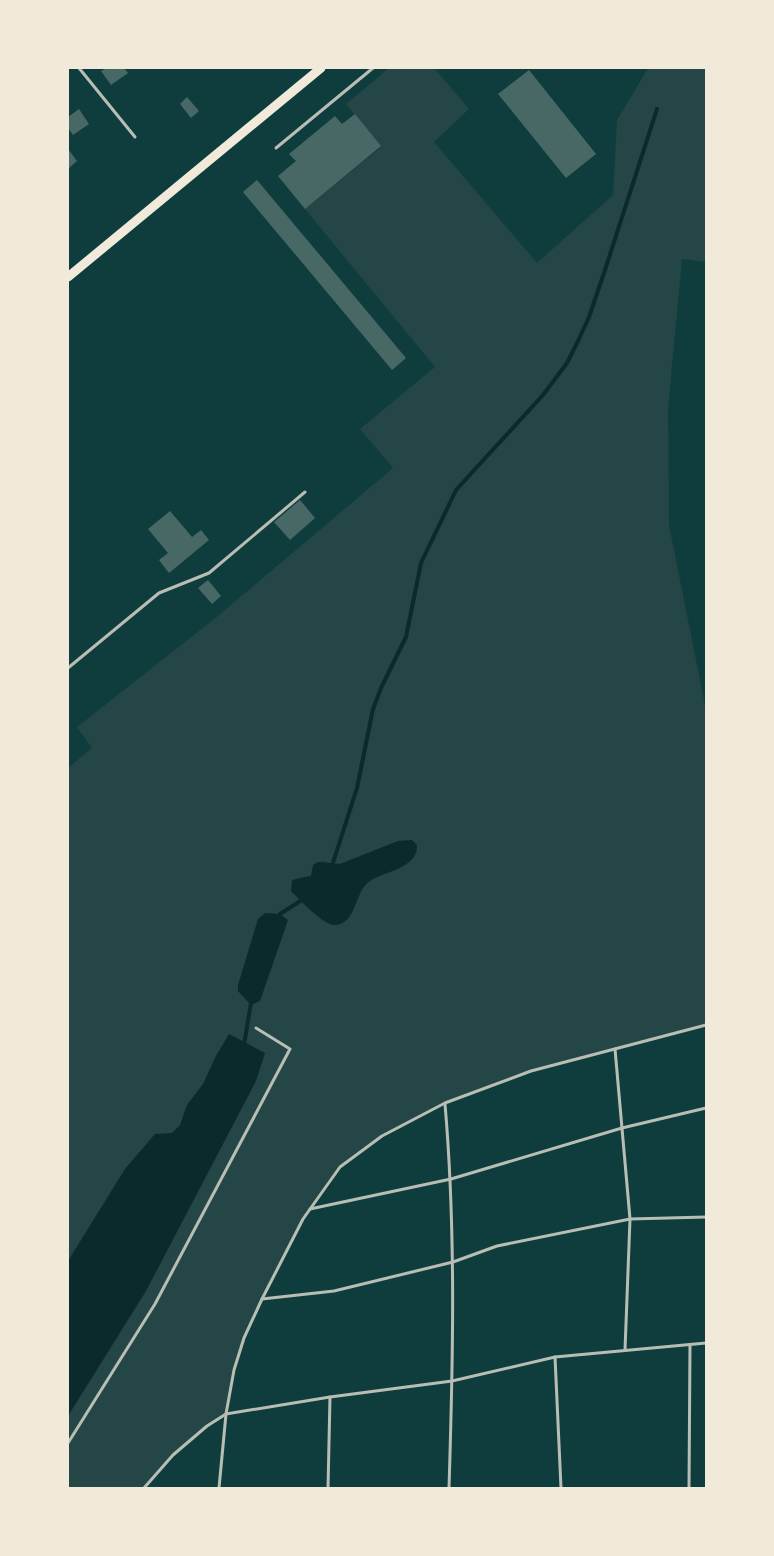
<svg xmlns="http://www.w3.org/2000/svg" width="774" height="1556" font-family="'Work Sans',sans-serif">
	<rect width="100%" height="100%" fill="#0f3d3e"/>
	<path fill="#244646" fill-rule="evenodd" d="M389,68H434L469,109L434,142L537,263L613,195L617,120L648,68H706V262L682,259L668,408L669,525L706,710V1025L531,1071L445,1103L382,1136L340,1167L303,1219L244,1338L234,1370L226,1414L207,1426L173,1455L144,1488H68V768L92,748L77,727L218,616L393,468L360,429L435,367L305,209L381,147L346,104ZM417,851C401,882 367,863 354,907L315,913L291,891L297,878L311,876L323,861L332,864H340Z"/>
	<g fill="#0a2a2b">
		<path d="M412,840L417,845C418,869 383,871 368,882C355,893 356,924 335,925C323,925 300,900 291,891L292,880L311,876L313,865L318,862L340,864L398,841Z"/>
		<polygon points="265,913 280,914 288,920 260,1001 251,1005 238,991 238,985 258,919"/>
		<polygon points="229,1034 265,1053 256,1081 146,1291 68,1416 68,1261 125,1169 155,1134 172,1133 180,1125 187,1105 203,1084 216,1056"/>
	</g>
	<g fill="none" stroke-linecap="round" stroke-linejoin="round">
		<g stroke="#0a2a2b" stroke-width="4">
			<polyline points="331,869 357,788 373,709 381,688 406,637 421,563 456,490 543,395 567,363 578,341 589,317 604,273 657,109"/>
			<polyline points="278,919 280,914 305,898"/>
			<polyline points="244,1045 251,1003"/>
		</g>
	</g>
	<g fill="#486865">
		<polygon points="107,68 124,68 128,73 111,85 101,71"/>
		<polygon points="529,70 596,154 566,178 498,94"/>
		<polygon points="187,97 199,111 191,118 180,104"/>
		<polygon points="79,109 89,124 73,135 68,128 68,117"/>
		<polygon points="355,114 381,146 305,209 278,176 296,161 289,154 335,116 342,124"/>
		<polygon points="68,149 77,161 68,169"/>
		<polygon points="257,180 406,358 392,370 243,192"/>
		<polygon points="300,500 315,518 290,540 274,522"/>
		<polygon points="170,511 192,537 201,530 209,540 169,573 159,560 168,553 148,529"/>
		<polygon points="208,580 221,596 212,604 198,588"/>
	</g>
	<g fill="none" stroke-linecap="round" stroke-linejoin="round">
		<g stroke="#b8beb3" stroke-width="3">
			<polyline points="79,68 135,137"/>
			<polyline points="276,148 373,68"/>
			<polyline points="68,668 159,593 209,573 305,492"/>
			<polyline points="615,1049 630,1219 625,1350"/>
			<path d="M445,1104C456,1232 453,1360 449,1488"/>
			<polyline points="310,1209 451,1179 622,1128 706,1108"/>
			<polyline points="262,1299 334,1291 453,1262 497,1246 630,1219 706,1217"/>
			<polyline points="555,1357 561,1488"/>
			<polyline points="68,1443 155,1304 290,1049 256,1028"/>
			<polyline points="144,1488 173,1455 207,1426 226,1414 330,1397 452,1381 555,1357 706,1343"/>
			<polyline points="219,1488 226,1414 234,1370 244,1338 262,1299 303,1219 340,1167 382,1136 445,1103 531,1071 706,1025"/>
			<polyline points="328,1488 330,1397"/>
			<polyline points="689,1488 690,1345"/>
		</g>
		<polyline stroke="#f1e9da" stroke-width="9" points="68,277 321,68"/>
	</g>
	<rect width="774" height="1556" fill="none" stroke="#f1e9da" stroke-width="138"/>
</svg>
